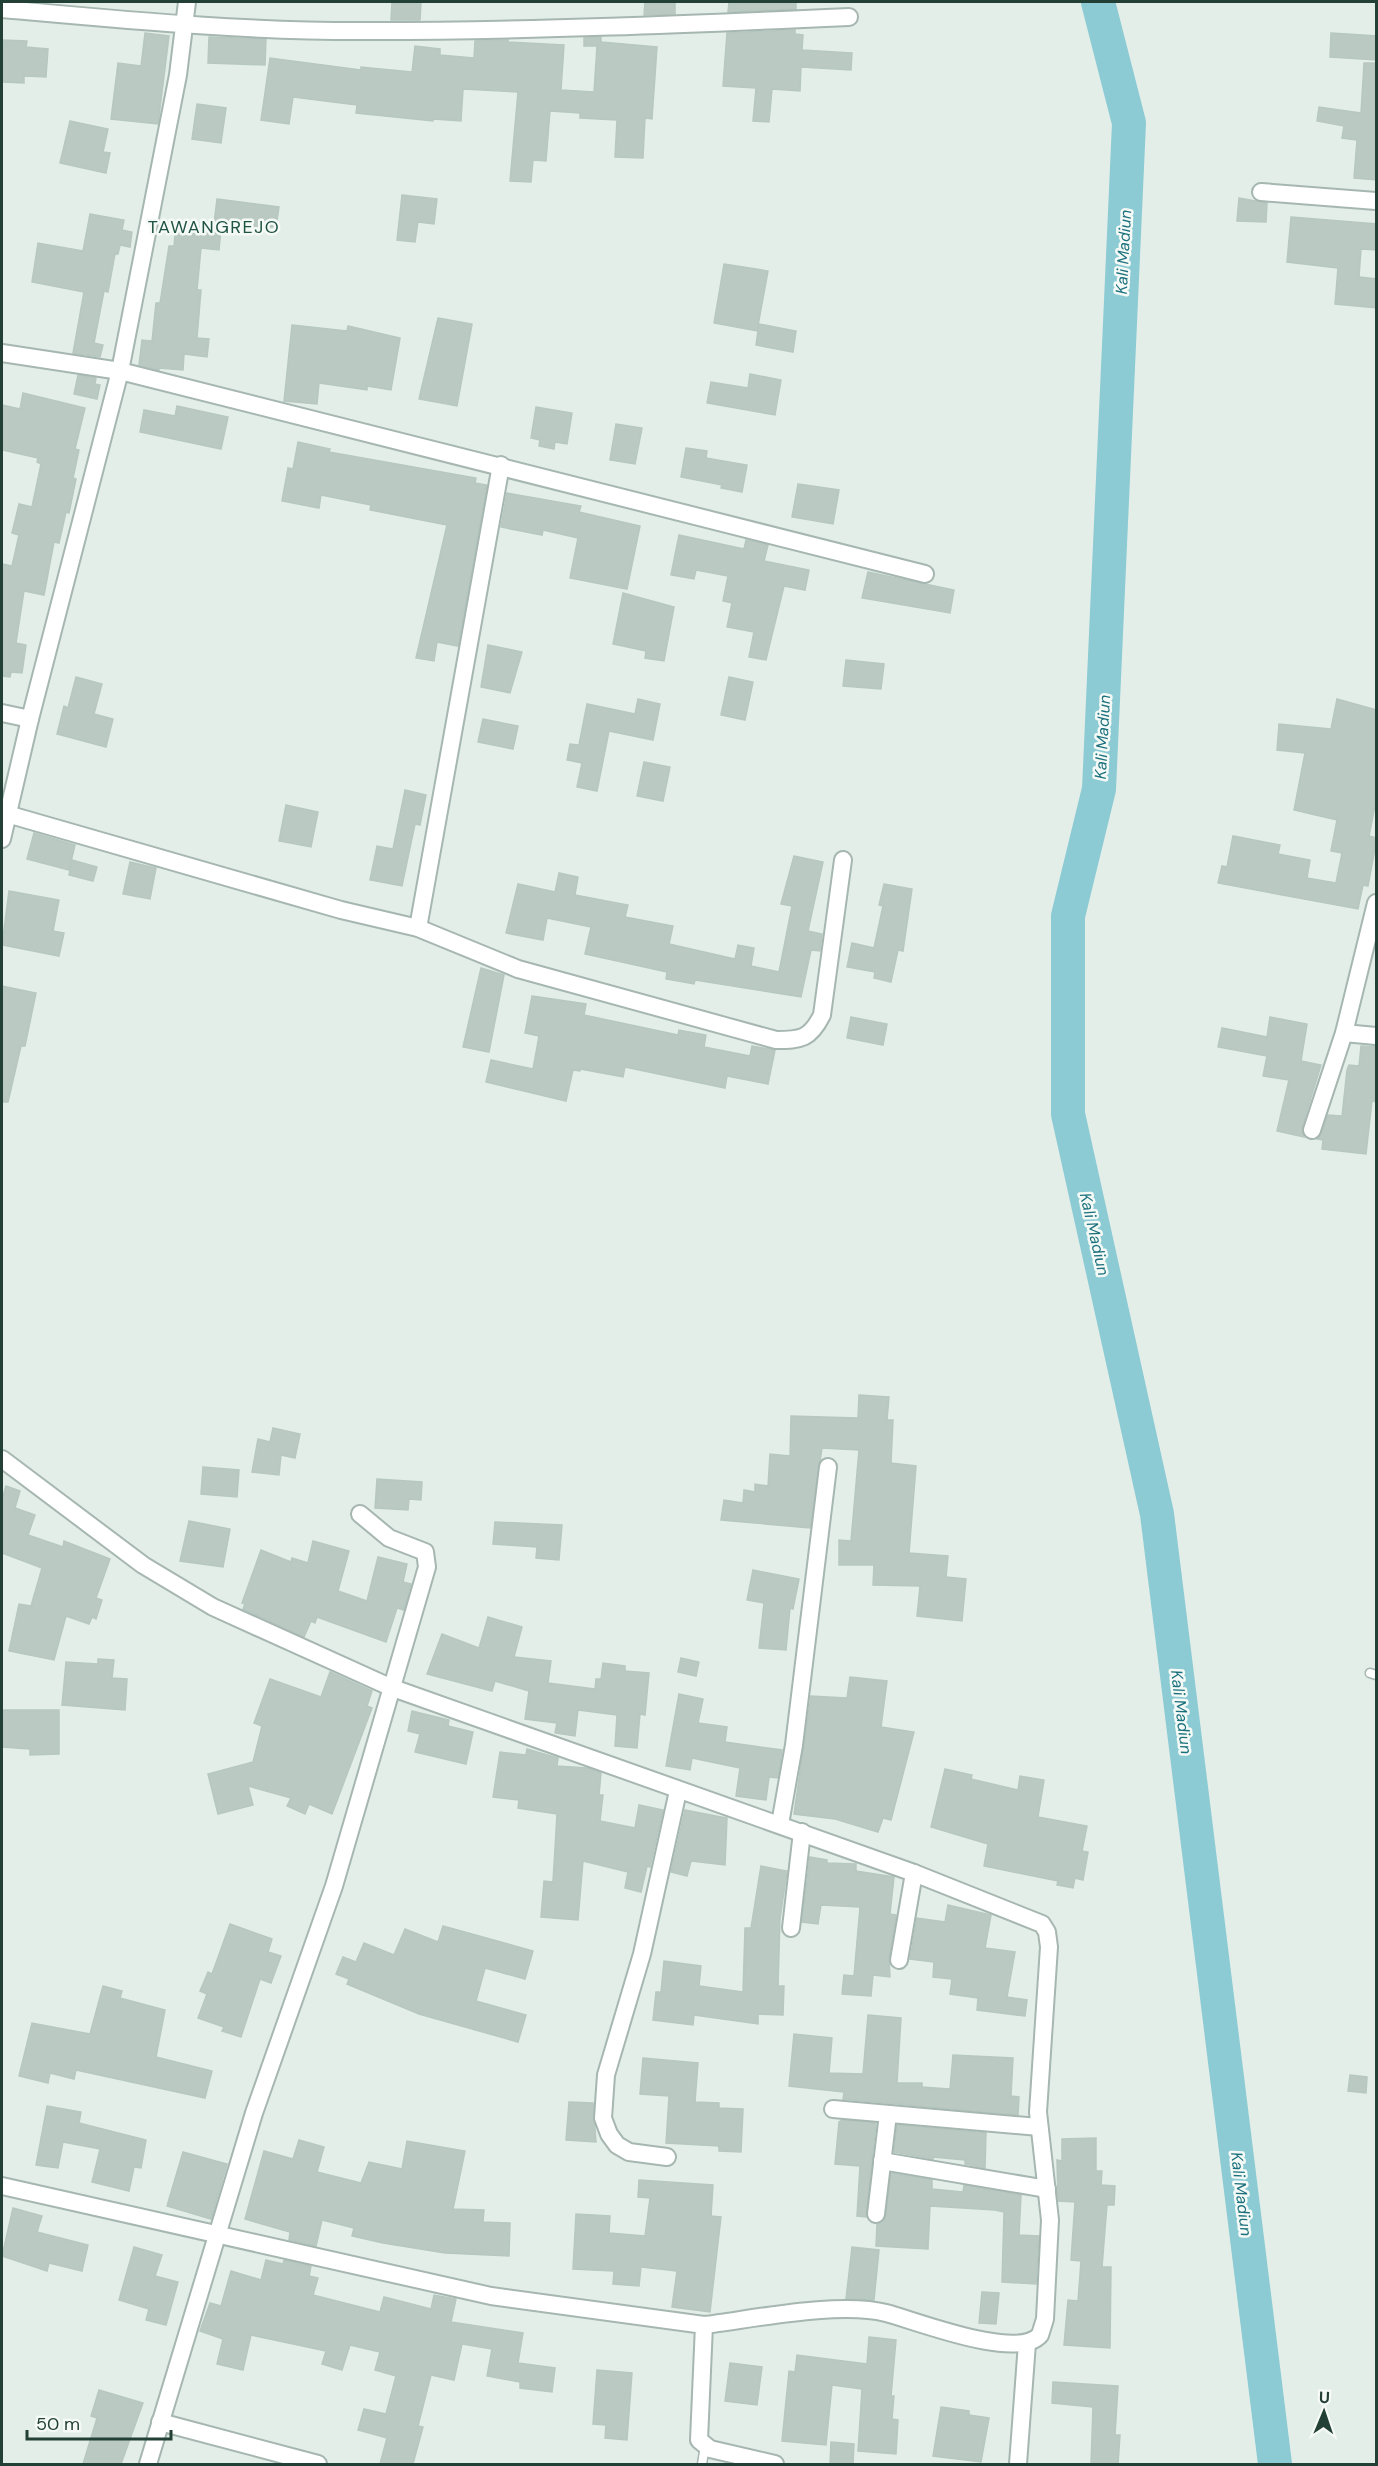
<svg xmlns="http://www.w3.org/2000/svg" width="1378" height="2466" font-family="'DM Sans',sans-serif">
	<rect width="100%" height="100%" fill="#e4eee9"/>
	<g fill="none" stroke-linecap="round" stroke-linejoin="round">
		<polyline stroke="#8ccbd3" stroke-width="34" points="1098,2 1129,123 1099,789 1068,916 1068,1114 1157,1514 1275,2464"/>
	</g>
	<g fill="#bac9c2" stroke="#b7c8c0" stroke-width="1.5">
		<polygon points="392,2 421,2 420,20 391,20"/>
		<polygon points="645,2 675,2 675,14 644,15"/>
		<polygon points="729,2 796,2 796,9 728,12"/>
		<polygon points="795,30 795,34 803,35 802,50 852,53 851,70 801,67 800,91 772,89 769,122 753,121 756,88 723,86 727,33"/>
		<polygon points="145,33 169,36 158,124 111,119 118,63 141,66"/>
		<polygon points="1331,33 1377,36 1377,60 1330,57"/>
		<polygon points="209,37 266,39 265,65 208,63"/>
		<polygon points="601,37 601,42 657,47 652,119 645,118 643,158 615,157 617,120 580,118 580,113 550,111 546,161 533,160 531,182 510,181 518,92 463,89 461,121 433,119 433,121 356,113 357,105 293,97 289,124 261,120 270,58 361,70 361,67 412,72 415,46 440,49 440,55 474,58 475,41 508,40 508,42 564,45 561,90 594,92 597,46 584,46 584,38"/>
		<polygon points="2,40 27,41 26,47 48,49 46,77 24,76 24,83 2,82"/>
		<polygon points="1364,63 1377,63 1377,180 1354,178 1357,140 1342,138 1344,126 1317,121 1319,107 1361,113"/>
		<polygon points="197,104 226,108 221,143 192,139"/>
		<polygon points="70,121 108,129 103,152 110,153 106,173 60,163"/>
		<polygon points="402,195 437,199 434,224 418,222 415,242 397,240"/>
		<polygon points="1239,198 1267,203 1266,222 1237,221"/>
		<polygon points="217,199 279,207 276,227 270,227 269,230 214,223"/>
		<polygon points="90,214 124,220 122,230 132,232 130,247 120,245 118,254 115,254 108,292 104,291 94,343 103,345 100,357 73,353 84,292 32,282 38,243 83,251"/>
		<polygon points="1291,217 1377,224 1377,250 1361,249 1359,277 1377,279 1377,308 1335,304 1338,268 1287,262"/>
		<polygon points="176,224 221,229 219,250 201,248 197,290 201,290 197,338 209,339 207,357 184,354 183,370 159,368 159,370 139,365 142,340 152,341 156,303 160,303 169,246 174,246"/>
		<polygon points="724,264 768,271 757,331 714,323"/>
		<polygon points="438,318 472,324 457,406 419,399"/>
		<polygon points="759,324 796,331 793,352 756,345"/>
		<polygon points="292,325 347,331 348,326 400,338 391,390 367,386 367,390 319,383 317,404 284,401"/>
		<polygon points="750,374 781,380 775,415 707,403 711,382 748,388"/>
		<polygon points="78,375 96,378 95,384 100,385 97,399 74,394"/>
		<polygon points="23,393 85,408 75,449 79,450 73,478 76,479 69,513 66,512 59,543 54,542 44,595 24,591 16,643 26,645 22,673 11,672 10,677 2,676 2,564 12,566 19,535 12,533 19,504 32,507 41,464 37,462 38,458 2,450 2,405 20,409"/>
		<polygon points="177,406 228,417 221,449 140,432 144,410 175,416"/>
		<polygon points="536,407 572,413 567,444 555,442 554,449 539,446 540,440 531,438"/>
		<polygon points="616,424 642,428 635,464 610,460"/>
		<polygon points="298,442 330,449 329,452 476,478 475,483 487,485 458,646 437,642 434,661 416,658 447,525 370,510 371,505 321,495 319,508 282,501 288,468 293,469"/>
		<polygon points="686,448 707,451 706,458 747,465 742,492 721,488 722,485 681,477"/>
		<polygon points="798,484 839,490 833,524 792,517"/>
		<polygon points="507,493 581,506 579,512 640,526 627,589 570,578 578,538 543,530 542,535 501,527"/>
		<polygon points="679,535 744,549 746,540 768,545 764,561 809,570 805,590 784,586 766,660 749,657 754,632 727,627 732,603 723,601 728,576 696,570 694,579 671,575"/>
		<polygon points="868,572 954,590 950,613 862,598"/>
		<polygon points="623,593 674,607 664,661 645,658 646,651 613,644"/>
		<polygon points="488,645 522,652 510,693 481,687"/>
		<polygon points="846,660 884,664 881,689 843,686"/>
		<polygon points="76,677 102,684 94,714 113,719 106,747 57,734 64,706 68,708"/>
		<polygon points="729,677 753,682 745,720 721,715"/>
		<polygon points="638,699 660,704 653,740 609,731 597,791 577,787 582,763 567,760 570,744 579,745 587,704 635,714"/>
		<polygon points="1337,699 1377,710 1377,796 1369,836 1377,838 1368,886 1363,885 1358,909 1218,883 1222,866 1227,867 1233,836 1280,845 1278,854 1310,860 1307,878 1336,883 1342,853 1331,851 1337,820 1294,810 1305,753 1277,750 1279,724 1331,729"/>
		<polygon points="483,719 518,726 513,749 478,742"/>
		<polygon points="644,762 670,767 663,801 637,796"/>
		<polygon points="405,790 426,795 420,825 415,824 402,886 370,880 377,846 393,849"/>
		<polygon points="286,805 318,812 311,847 279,841"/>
		<polygon points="34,833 75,845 69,870 27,859"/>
		<polygon points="794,856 823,862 808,931 822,934 820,951 811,950 801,997 695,980 694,984 666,979 667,972 585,954 591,927 547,918 543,940 506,933 518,884 555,892 559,873 578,877 575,895 628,905 625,917 673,926 669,944 735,959 738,945 754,948 751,966 779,972 792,906 781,904"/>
		<polygon points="72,860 97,867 93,881 69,875"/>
		<polygon points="130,862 156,868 150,899 123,894"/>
		<polygon points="884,884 912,889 903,951 898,950 891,982 874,978 875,972 847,967 852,943 874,948 883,906 879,905"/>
		<polygon points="9,891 59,900 53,931 64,933 59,956 2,945"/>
		<polygon points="481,968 504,975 489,1052 463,1047"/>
		<polygon points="2,986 36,993 25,1046 21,1046 8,1102 2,1102"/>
		<polygon points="532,996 586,1004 584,1015 678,1035 679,1030 706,1035 704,1047 750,1056 752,1046 775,1050 768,1084 727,1076 725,1088 625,1067 623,1077 580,1069 580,1071 573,1070 566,1101 486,1082 491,1060 533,1069 539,1036 525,1033"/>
		<polygon points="851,1017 887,1024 883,1045 847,1038"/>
		<polygon points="1270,1017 1307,1024 1301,1061 1321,1065 1302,1127 1304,1137 1277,1131 1289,1080 1263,1076 1267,1056 1218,1047 1222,1028 1267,1037"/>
		<polygon points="1361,1046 1377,1047 1377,1102 1372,1101 1366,1154 1322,1149 1323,1140 1317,1139 1322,1133 1328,1115 1342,1116 1347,1070 1349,1065 1359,1066"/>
		<polygon points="859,1395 889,1397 887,1420 893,1420 891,1463 916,1466 909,1553 948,1556 946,1577 966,1579 962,1621 917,1616 920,1586 873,1585 874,1565 839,1565 839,1540 851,1541 859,1450 822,1448 810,1528 721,1520 724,1500 743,1503 744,1490 755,1492 755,1484 768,1486 770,1454 790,1456 791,1416 858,1418"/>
		<polygon points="273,1428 300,1434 295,1458 281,1455 279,1475 252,1472 258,1439 270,1442"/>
		<polygon points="203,1467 239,1470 237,1497 201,1494"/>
		<polygon points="377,1479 422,1482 421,1500 409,1499 408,1510 375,1508"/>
		<polygon points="6,1486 20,1491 15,1508 35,1515 28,1535 63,1547 64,1541 110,1559 96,1598 102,1600 96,1619 92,1617 89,1624 66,1616 54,1660 9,1651 19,1604 31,1606 42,1568 2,1553 2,1499"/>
		<polygon points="189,1521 230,1529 223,1567 180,1561"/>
		<polygon points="495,1522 562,1525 559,1560 536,1558 537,1547 493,1544"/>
		<polygon points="313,1541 349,1551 338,1591 367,1601 378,1557 407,1564 403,1582 411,1584 404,1610 397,1608 386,1642 317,1617 315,1623 311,1621 304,1637 243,1609 245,1604 242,1603 261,1550 291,1562 292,1558 308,1563"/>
		<polygon points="753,1570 799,1579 793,1609 790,1608 786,1650 759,1648 764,1603 747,1600"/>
		<polygon points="488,1617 522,1627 514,1657 551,1661 548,1683 595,1689 596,1679 601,1679 603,1663 625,1666 625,1671 649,1673 645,1715 640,1714 637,1748 615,1746 617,1715 578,1710 575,1736 555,1733 557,1723 525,1719 529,1691 495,1681 492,1691 427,1674 442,1634 479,1648"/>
		<polygon points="681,1658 699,1662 696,1676 678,1672"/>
		<polygon points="98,1659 114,1660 112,1678 127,1679 125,1710 62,1705 66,1662 98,1664"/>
		<polygon points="330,1672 372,1691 367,1706 372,1708 332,1814 309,1804 305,1814 287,1806 291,1798 248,1786 253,1805 218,1814 208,1774 253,1762 262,1726 254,1723 270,1679 321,1697"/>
		<polygon points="850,1677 887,1681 881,1727 914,1732 891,1820 883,1818 878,1832 835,1819 794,1814 811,1696 847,1698"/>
		<polygon points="679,1694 703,1699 698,1723 727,1727 725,1742 782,1750 778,1778 769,1777 766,1800 736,1796 740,1768 692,1758 690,1770 666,1766"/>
		<polygon points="2,1710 59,1710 59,1754 30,1755 30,1749 2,1747"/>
		<polygon points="412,1711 449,1720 448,1726 473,1732 466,1764 415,1752 420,1734 408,1731"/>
		<polygon points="527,1749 558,1758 557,1766 587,1768 601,1773 599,1795 603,1795 600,1821 635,1828 639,1805 663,1810 650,1867 647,1866 641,1892 625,1888 628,1872 583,1861 578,1920 541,1917 544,1881 553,1882 557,1814 518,1808 519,1800 493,1797 500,1752 526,1755"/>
		<polygon points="945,1769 972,1775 971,1779 1018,1790 1020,1776 1044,1780 1038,1817 1087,1826 1082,1851 1088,1852 1083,1880 1075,1878 1073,1888 1057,1885 1058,1881 984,1866 988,1844 931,1827"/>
		<polygon points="685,1810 727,1818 725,1865 691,1861 687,1876 671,1872"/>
		<polygon points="810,1857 827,1860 827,1863 856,1864 856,1871 894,1877 890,1914 896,1915 889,1958 890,1977 873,1975 871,1996 842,1994 844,1975 854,1976 860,1907 821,1905 818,1924 802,1922"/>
		<polygon points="761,1866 787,1871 780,1919 778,1986 784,1986 783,2015 758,2014 758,2024 694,2015 693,2025 653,2020 656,1992 661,1992 664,1961 701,1966 699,1986 743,1992 745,1928 751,1928"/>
		<polygon points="948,1905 991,1915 985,1948 1015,1952 1007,1997 1027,2000 1025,2016 977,2010 978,1998 950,1994 952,1979 933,1977 934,1962 910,1959 917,1918 945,1922"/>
		<polygon points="230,1924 272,1939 268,1952 281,1956 271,1983 260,1979 241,2037 222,2031 224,2027 198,2018 207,1994 200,1991 208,1972 212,1974"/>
		<polygon points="443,1926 533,1951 525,1979 485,1968 476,2001 526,2015 518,2042 419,2014 347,1984 349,1979 336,1974 343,1957 356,1962 364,1943 394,1955 405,1929 438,1942"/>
		<polygon points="103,1986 122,1991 120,1998 165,2010 156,2057 212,2071 205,2098 76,2070 74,2079 50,2073 48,2083 19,2076 32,2023 90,2034"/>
		<polygon points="868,2015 901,2018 897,2083 922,2083 922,2087 950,2089 953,2055 1013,2058 1011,2096 1019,2097 1018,2115 843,2099 844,2092 789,2086 794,2034 832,2038 829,2073 863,2074"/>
		<polygon points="643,2058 698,2063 695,2102 719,2103 719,2108 743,2109 741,2152 719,2151 719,2146 666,2143 669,2096 640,2094"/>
		<polygon points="1350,2075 1367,2077 1366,2093 1348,2091"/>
		<polygon points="569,2102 593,2103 596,2142 566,2140"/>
		<polygon points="47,2106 81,2112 79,2123 146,2140 141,2168 134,2167 129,2191 92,2182 100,2149 63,2142 58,2168 36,2165"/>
		<polygon points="842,2120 876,2123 866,2217 857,2216 860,2166 835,2164 839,2122"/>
		<polygon points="897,2125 986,2133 985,2168 965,2164 965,2160 933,2157 933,2159 894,2152"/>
		<polygon points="1096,2138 1096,2171 1102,2171 1101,2185 1115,2186 1114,2205 1107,2205 1102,2267 1111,2267 1110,2348 1064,2345 1068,2300 1078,2301 1081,2261 1071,2260 1075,2202 1058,2201 1057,2160 1062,2161 1062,2139"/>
		<polygon points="299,2140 324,2147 317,2172 361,2183 369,2162 402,2169 407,2141 465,2151 453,2209 484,2210 483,2222 510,2223 509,2256 445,2253 383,2243 352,2236 354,2228 322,2220 316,2246 289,2240 290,2232 245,2219 264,2151 293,2159"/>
		<polygon points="183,2152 227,2164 211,2219 167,2206"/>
		<polygon points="891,2173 932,2180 932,2189 963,2192 964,2185 1021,2195 1019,2235 1039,2236 1036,2284 1002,2282 1004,2212 995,2210 930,2206 928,2249 876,2246 877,2224 884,2221 886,2215"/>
		<polygon points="639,2180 713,2185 711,2216 721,2217 710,2312 672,2307 677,2271 641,2267 639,2286 613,2284 614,2271 573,2269 576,2214 610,2216 609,2233 645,2236 650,2198 638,2197"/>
		<polygon points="13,2208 42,2216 37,2232 88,2245 82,2271 49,2263 47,2271 2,2256"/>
		<polygon points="134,2247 162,2255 155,2276 178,2282 166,2325 146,2320 149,2309 119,2300"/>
		<polygon points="852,2247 879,2250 874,2300 846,2299"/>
		<polygon points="266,2260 283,2264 284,2260 311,2266 309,2276 318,2278 313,2295 380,2312 384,2297 431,2309 434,2295 456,2299 451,2322 523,2333 518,2363 555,2368 552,2392 520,2388 520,2382 487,2376 492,2349 462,2344 454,2380 431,2375 418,2426 423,2427 413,2464 380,2464 387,2438 358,2430 364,2409 386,2414 396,2376 375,2370 380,2352 350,2345 342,2370 322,2364 326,2351 251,2335 243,2370 217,2364 223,2339 200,2331 210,2303 221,2306 231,2271 261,2280"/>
		<polygon points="982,2292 999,2293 996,2324 979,2323"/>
		<polygon points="869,2337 896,2340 891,2396 894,2396 892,2419 898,2420 896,2454 858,2451 862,2389 832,2385 826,2445 782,2441 789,2371 795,2372 797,2355 867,2364"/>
		<polygon points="730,2363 762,2367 757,2405 725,2401"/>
		<polygon points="597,2370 632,2373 627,2440 605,2438 606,2425 593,2424"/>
		<polygon points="1053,2382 1118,2386 1115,2435 1120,2435 1118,2464 1091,2464 1093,2407 1052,2403"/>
		<polygon points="99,2390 143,2403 121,2464 83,2464 97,2418 91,2416"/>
		<polygon points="941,2407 969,2411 969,2415 989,2418 981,2462 933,2456"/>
		<polygon points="831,2442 854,2444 853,2464 830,2464"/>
	</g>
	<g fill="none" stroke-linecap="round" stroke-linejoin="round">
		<g stroke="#a6b6b0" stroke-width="11">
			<g id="lane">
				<polyline points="1370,1673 1376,1675"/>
				<polyline points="702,2464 705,2446"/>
			</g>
		</g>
		<g stroke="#a6b6b0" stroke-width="20">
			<g id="street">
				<path d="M2,9C125,20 248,32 373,31C531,31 690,24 849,17"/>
				<polyline points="1261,192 1376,201"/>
				<polyline points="2,353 120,371 925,574"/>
				<polyline points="2,713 30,719"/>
				<path d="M7,814L341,910L418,928L518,969L776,1040C801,1040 810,1039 822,1015L843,860"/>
				<polyline points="2,839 30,719 120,371 178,75 187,2"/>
				<polyline points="418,928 501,465"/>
				<polyline points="1344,1033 1376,1036"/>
				<polyline points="1312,1130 1344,1033 1376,903"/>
				<path d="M2,1459L143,1565L213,1607L390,1687L914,1873L1042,1924L1047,1932L1049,1947L1038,2112L1050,2220L1045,2319L1040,2335C1017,2361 917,2321 886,2313C840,2301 753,2319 704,2325"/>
				<polyline points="780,1824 794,1745 828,1467"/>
				<polyline points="791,1928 802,1832"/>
				<polyline points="899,1960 914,1873"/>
				<polyline points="833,2109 1039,2127"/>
				<polyline points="667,2157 629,2152 617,2145 609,2134 603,2118 606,2075 642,1954 678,1791"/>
				<polyline points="882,2161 1047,2189"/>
				<polyline points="2,2186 491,2296 704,2325 699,2440 710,2449 775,2464"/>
				<polyline points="876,2214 888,2114"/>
				<polyline points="160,2422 318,2464"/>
				<polyline points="148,2464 254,2113 334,1886 427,1567 425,1552 389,1538 360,1514"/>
				<polyline points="1018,2464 1027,2343"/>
			</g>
		</g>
		<use href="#lane" stroke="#fff" stroke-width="8"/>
		<use href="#street" stroke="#fff" stroke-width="16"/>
	</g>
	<g text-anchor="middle" stroke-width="5" stroke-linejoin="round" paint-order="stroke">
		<g font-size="16" font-style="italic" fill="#1c717d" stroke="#f5faf7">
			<text transform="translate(1123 252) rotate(-87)" y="6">Kali Madiun</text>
			<text transform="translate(1102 737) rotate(-87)" y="6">Kali Madiun</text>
			<text transform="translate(1095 1234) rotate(77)" y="6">Kali Madiun</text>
			<text transform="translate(1182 1712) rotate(83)" y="6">Kali Madiun</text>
			<text transform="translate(1242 2194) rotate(83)" y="6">Kali Madiun</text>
		</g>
		<g font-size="18" letter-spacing="1.5" fill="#1f5344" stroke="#f5faf7">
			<text x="214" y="233">TAWANGREJO</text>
		</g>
	</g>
	<rect width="1378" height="2466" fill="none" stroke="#234037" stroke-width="6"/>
	<g transform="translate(1324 2412) rotate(2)" stroke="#f5faf7" stroke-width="4.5" paint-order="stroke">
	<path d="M0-4.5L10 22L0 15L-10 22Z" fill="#234037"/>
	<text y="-9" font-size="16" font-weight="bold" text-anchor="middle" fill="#234037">U</text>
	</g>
	<path d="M27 2430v9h144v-9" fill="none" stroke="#234037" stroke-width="3"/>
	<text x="36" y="2430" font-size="18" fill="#234037" stroke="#f5faf7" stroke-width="4.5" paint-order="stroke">50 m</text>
</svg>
